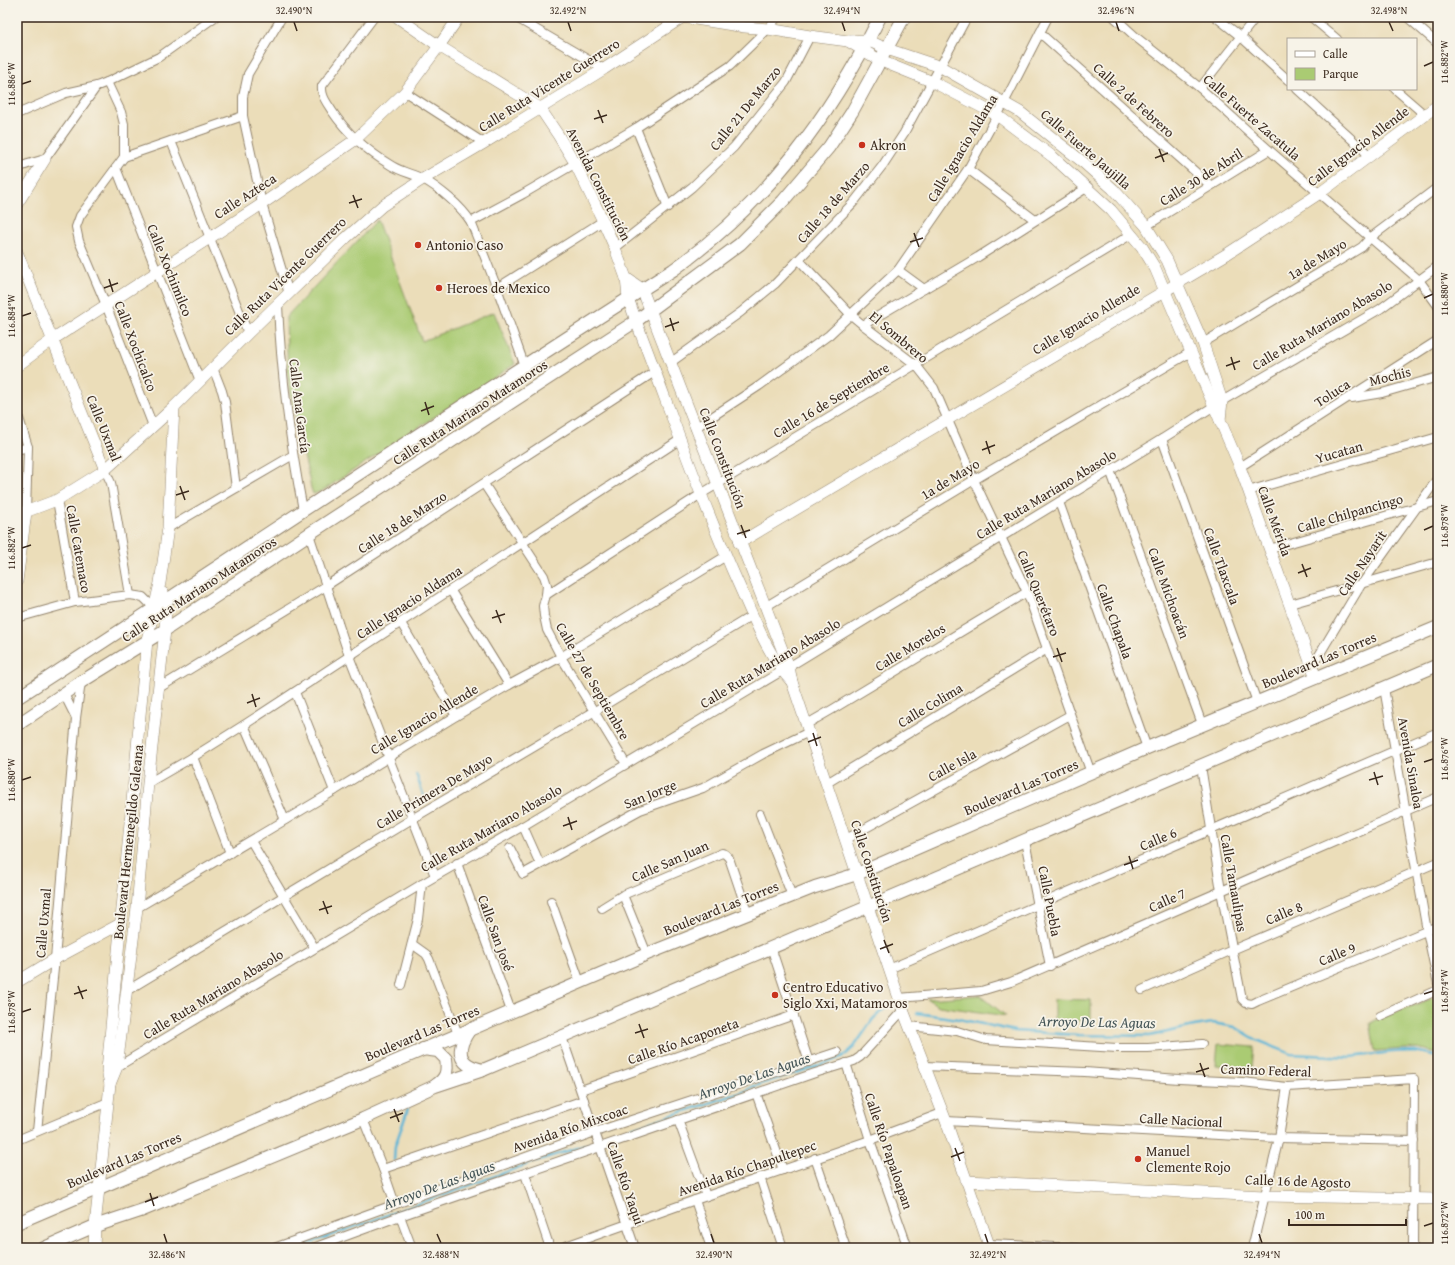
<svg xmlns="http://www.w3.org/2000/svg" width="1455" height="1265" font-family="'Gentium Book Plus',serif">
	<rect width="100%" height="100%" fill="#f7f3e8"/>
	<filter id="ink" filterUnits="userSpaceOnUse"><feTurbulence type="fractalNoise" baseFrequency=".025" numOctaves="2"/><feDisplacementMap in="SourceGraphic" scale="8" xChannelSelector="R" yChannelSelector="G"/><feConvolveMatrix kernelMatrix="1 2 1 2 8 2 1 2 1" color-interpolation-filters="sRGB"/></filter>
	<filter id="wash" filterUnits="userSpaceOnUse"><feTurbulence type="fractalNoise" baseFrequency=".012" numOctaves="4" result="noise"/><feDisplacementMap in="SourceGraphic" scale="16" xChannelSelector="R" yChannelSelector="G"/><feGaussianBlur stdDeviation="0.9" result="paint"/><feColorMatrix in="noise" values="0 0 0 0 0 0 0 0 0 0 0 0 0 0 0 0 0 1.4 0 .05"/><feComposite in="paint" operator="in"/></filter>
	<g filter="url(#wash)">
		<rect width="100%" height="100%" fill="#ebddb9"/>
		<g fill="#aacb73" stroke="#727a48">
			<polygon points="377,220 422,341 494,312 515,364 322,491 313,494 311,488 288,380 286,317"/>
			<polygon points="980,995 1006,1016 939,1006 927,999"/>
			<polygon points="1438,996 1438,1053 1418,1048 1375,1051 1370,1022"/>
			<polygon points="1054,999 1091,1000 1091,1021 1054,1020"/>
			<polygon points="1218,1044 1254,1047 1252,1068 1216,1065"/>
		</g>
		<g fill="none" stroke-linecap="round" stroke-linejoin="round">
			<g stroke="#59b5d7" stroke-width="2.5">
				<polyline points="416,774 425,800"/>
				<polyline points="917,1013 959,1019 1015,1031 1079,1035 1150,1036 1194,1026 1213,1023 1235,1027 1257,1040 1291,1054 1351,1057 1392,1052 1415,1051 1438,1056"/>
				<polyline points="608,1136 746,1091 752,1087 830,1062 845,1055 854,1047 873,1019 887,1006"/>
				<polyline points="394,1160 395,1146 408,1109"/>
				<polyline points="296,1248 545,1158 590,1144"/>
				<polyline points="383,1248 389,1242"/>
			</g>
		</g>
	</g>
	<g filter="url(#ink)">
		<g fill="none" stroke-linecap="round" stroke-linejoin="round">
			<g stroke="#93846c" stroke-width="10">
				<g id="street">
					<polyline points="282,17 248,74 243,97 243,116 262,204 289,294"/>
					<path d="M374,17L322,86C321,96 327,103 332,111C348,135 367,151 392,166C402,172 413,174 423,179C439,188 461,206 471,222L497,288L524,364"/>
					<polyline points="515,17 604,69"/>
					<polyline points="1114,17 1137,38 1200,88 1269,150 1419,280 1438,306"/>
					<polyline points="1216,17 1240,36 1288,80"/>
					<polyline points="1311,17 1337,39"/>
					<polyline points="1407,17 1438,44"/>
					<polyline points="1040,33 1210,185"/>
					<polyline points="107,82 121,112 124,124 124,157 80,216 76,227 79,241 106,305 153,426"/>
					<polyline points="1200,88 1256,17"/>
					<polyline points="1297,89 1370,156"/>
					<polyline points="1395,89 1425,115"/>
					<polyline points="405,92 484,143"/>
					<polyline points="17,114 66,93 97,86 107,82 159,57 215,17"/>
					<polyline points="636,128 668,207"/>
					<polyline points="171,141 248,333"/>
					<polyline points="124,157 243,116"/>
					<polyline points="17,168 28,164 45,159 97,86"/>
					<polyline points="116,168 200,381"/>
					<polyline points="968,169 1035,220"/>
					<polyline points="471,222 523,194 636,128 730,66 768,29 777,17"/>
					<polyline points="1146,226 1269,150"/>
					<polyline points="615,248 692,187 734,147 786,82 810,36"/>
					<polyline points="799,260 851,315 863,325 916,365 934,388 974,480 1027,592 1091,773"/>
					<polyline points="898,270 924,289"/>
					<polyline points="497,288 603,221"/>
					<path d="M278,305C281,374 290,442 303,510"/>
					<polyline points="863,325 978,257 1088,187"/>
					<polyline points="1203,343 1362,247 1370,238 1438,187"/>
					<polyline points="670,363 741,312 775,284 854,202 883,165 904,133 967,17"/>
					<polyline points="213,368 222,391 225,402 236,488"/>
					<polyline points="1352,398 1382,393 1438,377"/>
					<polyline points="17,412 28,447 26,512"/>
					<polyline points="695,428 759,386 829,335 898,270 968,169 1004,103 1048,17"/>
					<polyline points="1162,439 1257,702"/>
					<polyline points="17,450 28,447"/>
					<polyline points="1240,467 1438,340"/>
					<polyline points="105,470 111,483 130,595"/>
					<polyline points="1110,470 1202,724"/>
					<polyline points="484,484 544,576 547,585 546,595 543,606 544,616 547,630 561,657 626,764"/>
					<polyline points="1248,491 1438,437"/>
					<polyline points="57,500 75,602"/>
					<polyline points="1059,502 1147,748"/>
					<polyline points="168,528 293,455"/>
					<polyline points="309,534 349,656 435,876"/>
					<polyline points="1269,549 1438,501"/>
					<polyline points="451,591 509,685"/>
					<polyline points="546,595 701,494 1132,234"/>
					<polyline points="1290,604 1438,562"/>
					<polyline points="765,607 974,480 1191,352"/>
					<polyline points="17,618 75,602 130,595 143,597 155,609"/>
					<polyline points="401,623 456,716"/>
					<polyline points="1312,667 1361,585 1438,478"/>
					<polyline points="159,688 326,586 656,371"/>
					<polyline points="1384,688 1427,931 1438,984"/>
					<polyline points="295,692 334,791"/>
					<polyline points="64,694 76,718"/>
					<polyline points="807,724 833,709 1027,592"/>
					<polyline points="244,725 285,820"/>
					<polyline points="193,757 230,853"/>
					<polyline points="1201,766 1221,891 1242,999 1246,1003 1252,1004 1258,1001 1438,926"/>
					<polyline points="148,783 193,757 244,725 681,439"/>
					<polyline points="827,783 1047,649"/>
					<polyline points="760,814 792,896"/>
					<polyline points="523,826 540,864"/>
					<polyline points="846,839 1070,715"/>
					<polyline points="251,841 314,947"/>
					<polyline points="1025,841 1050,966"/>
					<polyline points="510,848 523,874 640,810 703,788 763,754 809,732"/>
					<polyline points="457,863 511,1011"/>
					<polyline points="623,895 647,954"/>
					<polyline points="551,901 580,982"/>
					<polyline points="137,908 334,791 456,716 509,685 561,657 726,556"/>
					<polyline points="602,908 623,895 722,853 725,854 729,858 748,914"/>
					<polyline points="412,944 426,954 429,959 458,1034"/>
					<polyline points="771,947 809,1062"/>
					<polyline points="889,969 1438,732"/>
					<polyline points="401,985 418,919 422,884"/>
					<polyline points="128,990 412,819 595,711 753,615"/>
					<polyline points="1142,990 1232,950 1438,862"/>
					<polyline points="899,998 981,991 1011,982 1438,797"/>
					<polyline points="1380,1016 1438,990"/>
					<polyline points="909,1026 957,1031 986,1040 1117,1048 1148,1048 1202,1044"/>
					<polyline points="562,1037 635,1248"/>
					<polyline points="846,1063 870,1140 908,1248"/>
					<polyline points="924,1066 1085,1072 1179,1079 1242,1082 1287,1087 1414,1079 1413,1248"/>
					<polyline points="113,1068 117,1067 422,884 523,826 782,671 1162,439 1222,401 1380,309 1438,266"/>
					<polyline points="581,1090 794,1015"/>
					<polyline points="756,1093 783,1170"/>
					<polyline points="363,1119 383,1169 395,1204"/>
					<polyline points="678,1120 706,1196"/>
					<polyline points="946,1121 1279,1138 1414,1141"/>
					<polyline points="37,1131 55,959 76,718 81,682"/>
					<polyline points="17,1140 108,1102"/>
					<polyline points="815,1158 846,1248"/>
					<polyline points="383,1169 584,1100"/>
					<polyline points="525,1174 550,1248"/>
					<polyline points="760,1177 783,1248"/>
					<polyline points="695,1200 711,1248"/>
					<polyline points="400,1216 412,1248"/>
					<polyline points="989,1244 1077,1248"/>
					<polyline points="274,1248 595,1132 837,1052"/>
					<polyline points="313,1248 400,1216 815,1073 854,1061 860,1057 903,1010"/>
					<polyline points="560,1248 695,1200 870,1140 942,1113"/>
					<polyline points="1252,1248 1279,1138 1287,1087"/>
				</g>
			</g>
			<g stroke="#93846c" stroke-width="12">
				<g id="secondary">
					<path d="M397,17L439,46L540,108L558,135L575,163L603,221L615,248L626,278L628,298L636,321C671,412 702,504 742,592C755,621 770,659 792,682"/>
					<polyline points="683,17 745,27 768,29 810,36 848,41 867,40 887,49 941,67 1020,112 1084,163 1113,189 1146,226 1167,260 1203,343 1222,401 1220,420"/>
					<polyline points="848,41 881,61 933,82 997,115 1053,157 1111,210 1142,247 1155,268 1240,467 1316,678"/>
					<polyline points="17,204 45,159"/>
					<polyline points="17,252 105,470"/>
					<polyline points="626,278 642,289 789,667 792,682 903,1010 946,1121 990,1248"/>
					<polyline points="17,366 52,340 262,204 355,140 405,92 439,46 459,17"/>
					<polyline points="17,515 57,500 105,470 174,407 248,333 346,238 382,206 423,179 484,143 604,69 683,17"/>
					<polyline points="739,543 1227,254 1320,193 1438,105"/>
					<polyline points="17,581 26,512"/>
					<polyline points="17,982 55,959 120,924"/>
					<polyline points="110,1084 117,1067 137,908 148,783 165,630 166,601 163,593"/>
					<polyline points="966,1181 1264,1196 1438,1199"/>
					<polyline points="94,1248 95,1226 110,1084 107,1070 147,640 160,583 168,528 174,407"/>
				</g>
			</g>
			<g stroke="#93846c" stroke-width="14">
				<g id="primary">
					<path d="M17,698C236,556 452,410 673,270C766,204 829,118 880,17"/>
					<polyline points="17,725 81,682 165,630 309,534 636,321 740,244 783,201 829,147 852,112 904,17"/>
					<path d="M470,1029C456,1049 456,1065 483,1070"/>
					<path d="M423,1049L438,1051L446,1059C448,1072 446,1078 436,1085"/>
					<polyline points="17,1223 647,954 815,887 857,874 1147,748 1438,627"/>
					<polyline points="44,1248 95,1226 143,1210 363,1119 435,1086 483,1070 1438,665"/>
				</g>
			</g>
			<use href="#street" stroke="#fff" stroke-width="8"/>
			<use href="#secondary" stroke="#fff" stroke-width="11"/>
			<use href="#primary" stroke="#fff" stroke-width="12"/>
		</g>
	</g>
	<path fill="none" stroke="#3b2a1e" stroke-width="1.5" d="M294,22L297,31M568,22L571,31M842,22L845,31M1116,22L1119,31M1389,22L1393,31M1424,66L1433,62M22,84L31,81M598,110L603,123M594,119L607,115M1159,149L1164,162M1155,158L1168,153M353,195L358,208M349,203L362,199M914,233L919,247M910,242L923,238M109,279L113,292M104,288L118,283M1424,298L1433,294M22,316L31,313M670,318L674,331M665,327L679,322M1231,357L1235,370M1226,366L1240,361M425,402L429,415M421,411L434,406M986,441L990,454M982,450L995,445M180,486L185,500M176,495L189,491M741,525L746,538M1424,530L1433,526M737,534L750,530M22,548L31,545M1302,564L1307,577M1298,573L1311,568M496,610L501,623M492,618L505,614M1057,648L1062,662M1053,657L1066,653M252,694L256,707M247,703L260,698M813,733L817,746M808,742L821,737M1424,762L1433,759M1374,772L1378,785M22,780L31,777M1369,780L1383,776M568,817L572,830M563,826L577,821M1129,856L1133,869M1124,865L1138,860M323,901L328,914M319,910L332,906M884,940L889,953M880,949L893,944M78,986L83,999M74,994L87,990M1424,994L1433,991M22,1012L31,1009M639,1024L644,1038M635,1033L648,1029M1200,1063L1205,1077M1196,1072L1209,1068M394,1109L399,1122M390,1118L403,1113M955,1148L960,1161M951,1157L964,1152M150,1193L154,1206M145,1202L158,1197M1424,1226L1433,1223M164,1234L167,1243M437,1234L441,1243M711,1234L714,1243M985,1234L988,1243M1259,1234L1262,1243"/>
	<g fill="#c8321e" stroke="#f7f3e8" stroke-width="1.5">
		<circle cx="862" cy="145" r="4"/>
		<circle cx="418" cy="245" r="4"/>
		<circle cx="439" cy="288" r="4"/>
		<circle cx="775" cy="995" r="4"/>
		<circle cx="1138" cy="1159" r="4"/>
	</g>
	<g text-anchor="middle" stroke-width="3.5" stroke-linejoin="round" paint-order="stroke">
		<g font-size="14" fill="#3b2a1e" stroke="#f7f3e8">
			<text transform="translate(549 85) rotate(-32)" y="5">Calle Ruta Vicente Guerrero</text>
			<text transform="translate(1134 100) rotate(42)" y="5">Calle 2 de Febrero</text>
			<text transform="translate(745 108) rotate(-51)" y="5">Calle 21 De Marzo</text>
			<text transform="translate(1252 117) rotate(41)" y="5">Calle Fuerte Zacatula</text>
			<text transform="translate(1358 146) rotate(-37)" y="5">Calle Ignacio Allende</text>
			<text transform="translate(962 148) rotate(-59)" y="5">Calle Ignacio Aldama</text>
			<text transform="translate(1086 149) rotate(41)" y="5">Calle Fuerte Jaujilla</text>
			<text transform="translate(1201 177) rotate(-32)" y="5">Calle 30 de Abril</text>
			<text transform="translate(599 184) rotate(63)" y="5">Avenida Constitución</text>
			<text transform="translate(245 196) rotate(-33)" y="5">Calle Azteca</text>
			<text transform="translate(833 202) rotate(-49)" y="5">Calle 18 de Marzo</text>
			<text transform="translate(1317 259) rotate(-31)" y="5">1a de Mayo</text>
			<text transform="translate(170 270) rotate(68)" y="5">Calle Xochimilco</text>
			<text transform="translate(285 276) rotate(-44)" y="5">Calle Ruta Vicente Guerrero</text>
			<text transform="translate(1086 319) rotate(-31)" y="5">Calle Ignacio Allende</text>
			<text transform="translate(1322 325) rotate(-31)" y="5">Calle Ruta Mariano Abasolo</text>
			<text transform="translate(899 337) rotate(40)" y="5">El Sombrero</text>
			<text transform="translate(136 346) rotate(69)" y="5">Calle Xochicalco</text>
			<text transform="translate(1390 376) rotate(-14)" y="5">Mochis</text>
			<text transform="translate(1332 393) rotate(-33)" y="5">Toluca</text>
			<text transform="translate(831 400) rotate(-31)" y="5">Calle 16 de Septiembre</text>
			<text transform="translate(300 406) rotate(83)" y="5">Calle Ana García</text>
			<text transform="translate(470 412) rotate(-33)" y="5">Calle Ruta Mariano Matamoros</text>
			<text transform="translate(104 428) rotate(68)" y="5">Calle Uxmal</text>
			<text transform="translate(1339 452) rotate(-16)" y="5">Yucatan</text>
			<text transform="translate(723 458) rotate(69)" y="5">Calle Constitución</text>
			<text transform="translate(950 479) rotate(-31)" y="5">1a de Mayo</text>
			<text transform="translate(1046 494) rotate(-31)" y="5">Calle Ruta Mariano Abasolo</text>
			<text transform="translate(1350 513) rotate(-16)" y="5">Calle Chilpancingo</text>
			<text transform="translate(1275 521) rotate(70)" y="5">Calle Mérida</text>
			<text transform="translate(402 522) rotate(-33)" y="5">Calle 18 de Marzo</text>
			<text transform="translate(79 549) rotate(80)" y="5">Calle Catemaco</text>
			<text transform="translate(1362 563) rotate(-56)" y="5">Calle Nayarit</text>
			<text transform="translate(1222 566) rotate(70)" y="5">Calle Tlaxcala</text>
			<text transform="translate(199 589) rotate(-33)" y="5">Calle Ruta Mariano Matamoros</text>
			<text transform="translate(1039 593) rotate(68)" y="5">Calle Querétaro</text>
			<text transform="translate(1169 593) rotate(70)" y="5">Calle Michoacán</text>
			<text transform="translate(409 602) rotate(-33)" y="5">Calle Ignacio Aldama</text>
			<text transform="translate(1115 621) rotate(70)" y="5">Calle Chapala</text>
			<text transform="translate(910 647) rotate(-31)" y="5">Calle Morelos</text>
			<text transform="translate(1319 660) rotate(-23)" y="5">Boulevard Las Torres</text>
			<text transform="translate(770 663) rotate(-31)" y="5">Calle Ruta Mariano Abasolo</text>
			<text transform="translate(593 681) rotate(60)" y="5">Calle 27 de Septiembre</text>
			<text transform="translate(930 705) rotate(-31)" y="5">Calle Colima</text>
			<text transform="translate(424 719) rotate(-31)" y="5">Calle Ignacio Allende</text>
			<text transform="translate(1411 763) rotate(80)" y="5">Avenida Sinaloa</text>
			<text transform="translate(952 765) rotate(-29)" y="5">Calle Isla</text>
			<text transform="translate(1021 787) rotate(-23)" y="5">Boulevard Las Torres</text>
			<text transform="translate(434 791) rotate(-31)" y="5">Calle Primera De Mayo</text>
			<text transform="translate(650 794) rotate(-22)" y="5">San Jorge</text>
			<text transform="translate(491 828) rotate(-30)" y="5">Calle Ruta Mariano Abasolo</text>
			<text transform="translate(1158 839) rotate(-23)" y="5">Calle 6</text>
			<text transform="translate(128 842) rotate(-84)" y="5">Boulevard Hermenegildo Galeana</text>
			<text transform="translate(670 861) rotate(-24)" y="5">Calle San Juan</text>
			<text transform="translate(872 871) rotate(72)" y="5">Calle Constitución</text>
			<text transform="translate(1234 883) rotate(80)" y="5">Calle Tamaulipas</text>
			<text transform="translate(1167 900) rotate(-24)" y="5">Calle 7</text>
			<text transform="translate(1050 901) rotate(79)" y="5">Calle Puebla</text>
			<text transform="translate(721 908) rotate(-22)" y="5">Boulevard Las Torres</text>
			<text transform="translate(1284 913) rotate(-23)" y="5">Calle 8</text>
			<text transform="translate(43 923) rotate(-85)" y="5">Calle Uxmal</text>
			<text transform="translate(496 933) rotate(70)" y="5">Calle San José</text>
			<text transform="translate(1337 954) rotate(-23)" y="5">Calle 9</text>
			<text transform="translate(213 994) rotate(-31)" y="5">Calle Ruta Mariano Abasolo</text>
			<text transform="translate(422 1033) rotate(-23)" y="5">Boulevard Las Torres</text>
			<text transform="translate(683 1041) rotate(-19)" y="5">Calle Río Acaponeta</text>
			<text transform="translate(1266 1070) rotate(2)" y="5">Camino Federal</text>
			<text transform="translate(1181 1120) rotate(3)" y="5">Calle Nacional</text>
			<text transform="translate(570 1128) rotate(-19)" y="5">Avenida Río Mixcoac</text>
			<text transform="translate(889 1151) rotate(71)" y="5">Calle Río Papaloapan</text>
			<text transform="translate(124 1160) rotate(-23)" y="5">Boulevard Las Torres</text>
			<text transform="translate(747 1168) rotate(-19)" y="5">Avenida Río Chapultepec</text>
			<text transform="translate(1298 1181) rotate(2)" y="5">Calle 16 de Agosto</text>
			<text transform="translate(626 1183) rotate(71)" y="5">Calle Río Yaqui</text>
		</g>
		<g font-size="14" fill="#3b2a1e" stroke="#f7f3e8" text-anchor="start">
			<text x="870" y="150">Akron</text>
			<text x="426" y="250">Antonio Caso</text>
			<text x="447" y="293">Heroes de Mexico</text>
			<text x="783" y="992">Centro Educativo<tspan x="783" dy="16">Siglo Xxi, Matamoros</tspan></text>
			<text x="1146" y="1156">Manuel<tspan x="1146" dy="16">Clemente Rojo</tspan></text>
		</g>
		<g font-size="15" font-style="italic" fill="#445456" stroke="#f7f3e8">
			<text transform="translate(1097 1022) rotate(1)" y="5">Arroyo De Las Aguas</text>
			<text transform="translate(754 1076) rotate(-19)" y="5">Arroyo De Las Aguas</text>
			<text transform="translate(439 1185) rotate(-20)" y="5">Arroyo De Las Aguas</text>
		</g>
	</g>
	<rect width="1455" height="1265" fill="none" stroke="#f7f3e8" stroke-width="44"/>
	<rect x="1287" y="38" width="130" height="52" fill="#f7f3e8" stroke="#aca397"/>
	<rect x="1295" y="51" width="20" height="6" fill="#ffffff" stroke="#aca397"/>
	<text x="1323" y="58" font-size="12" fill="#3b2a1e">Calle</text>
	<rect x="1295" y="68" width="20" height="12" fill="#aacb73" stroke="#aca397"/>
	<text x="1323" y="78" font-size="12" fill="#3b2a1e">Parque</text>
	<path d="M1289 1219v6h117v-6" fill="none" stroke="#3b2a1e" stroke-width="2"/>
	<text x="1295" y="1219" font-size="12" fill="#3b2a1e" stroke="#f7f3e8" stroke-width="3" paint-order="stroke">100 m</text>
	<rect x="22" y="22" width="1411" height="1221" fill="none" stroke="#3b2a1e" stroke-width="1.5"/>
	<g font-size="10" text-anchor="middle" fill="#3b2a1e">
		<text x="294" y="14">32.490°N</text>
		<text x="568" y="14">32.492°N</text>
		<text x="842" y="14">32.494°N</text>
		<text x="1116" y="14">32.496°N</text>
		<text x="1389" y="14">32.498°N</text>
		<text transform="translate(1444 62) rotate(-90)" y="4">116.882°W</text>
		<text transform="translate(11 84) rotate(-90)" y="4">116.886°W</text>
		<text transform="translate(1444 294) rotate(-90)" y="4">116.880°W</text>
		<text transform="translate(11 316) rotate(-90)" y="4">116.884°W</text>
		<text transform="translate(1444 526) rotate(-90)" y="4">116.878°W</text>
		<text transform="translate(11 548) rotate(-90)" y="4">116.882°W</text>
		<text transform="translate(1444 759) rotate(-90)" y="4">116.876°W</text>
		<text transform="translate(11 780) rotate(-90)" y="4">116.880°W</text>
		<text transform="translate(1444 991) rotate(-90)" y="4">116.874°W</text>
		<text transform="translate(11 1012) rotate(-90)" y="4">116.878°W</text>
		<text transform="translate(1444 1223) rotate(-90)" y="4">116.872°W</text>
		<text x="167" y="1258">32.486°N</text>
		<text x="441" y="1258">32.488°N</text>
		<text x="714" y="1258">32.490°N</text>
		<text x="988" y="1258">32.492°N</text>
		<text x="1262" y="1258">32.494°N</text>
	</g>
</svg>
